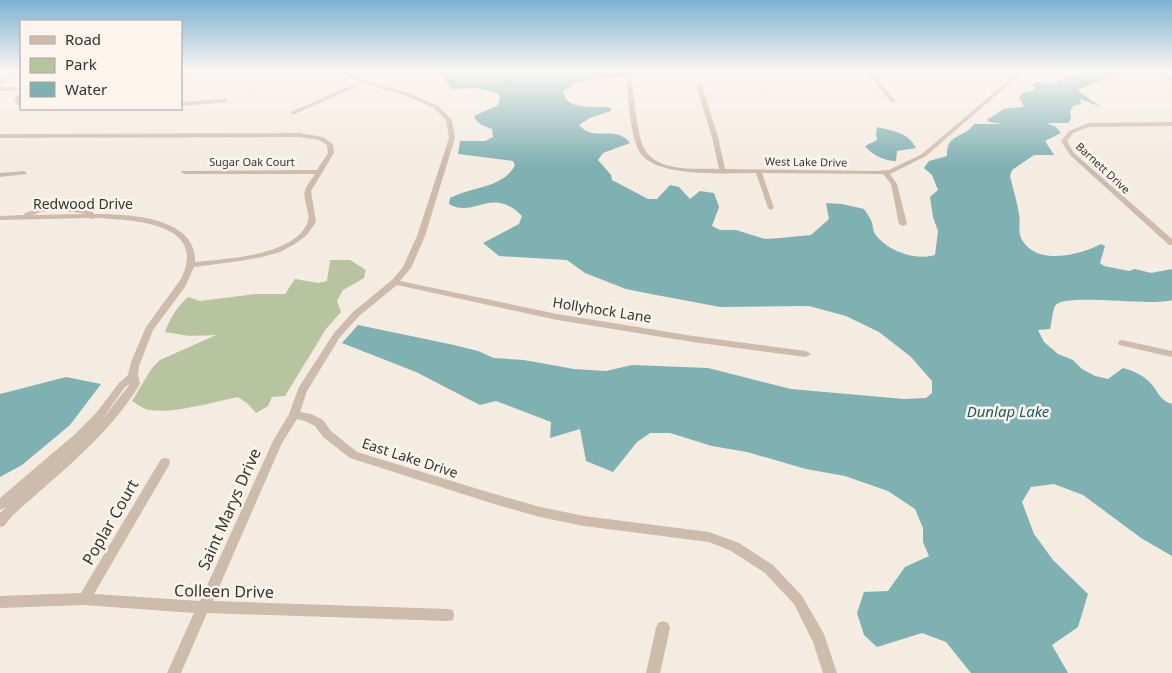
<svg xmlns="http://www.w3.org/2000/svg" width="1172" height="673" font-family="'Noto Sans',sans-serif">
	<rect width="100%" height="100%" fill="#f4ebe1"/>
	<path fill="#b8c4a0" d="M330,260H350L366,270L364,278L343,290L337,301L341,312L326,329L285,396L272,397L268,406L256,413L247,403L238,397C214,402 173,414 149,410C143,409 137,404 132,401L152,368L160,360L216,335L189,336L165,332C170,318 177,307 188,297L200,301L256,294H285L295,279L318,283L327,281Z"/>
	<g fill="#7fb0b2">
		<path d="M434,72H626L627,77L591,79L572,84L573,85L563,91C567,113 595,104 611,108V111L590,118L579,125C595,143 615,124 630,143L603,153L598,160L611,175L612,180L648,199H657L670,185L679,187L690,199L700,191L714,193L719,207L712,226L720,230H736L765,239L780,238L811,235L829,219L826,203L842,204L864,209C867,214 871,218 872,223C873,226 873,231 875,234C887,251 915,261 935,255L938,231L933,217L930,197L938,190L932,175L924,168L929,161L947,156C946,132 965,139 974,124H1004L989,122L987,119C994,117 999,111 1004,109C1011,107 1017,109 1024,106L1019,98L1022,93L1032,91L1036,88L1031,85L1037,82L1053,84C1078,68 1115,70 1143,72L1122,73L1077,90L1101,107L1080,99L1081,104L1073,106L1070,112L1071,119L1068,123H1046L1056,127L1061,133L1045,141L1054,155H1034L1012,170L1010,176C1013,189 1017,201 1019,214C1021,223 1017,231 1022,240C1037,266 1080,255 1101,244L1105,246L1100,263L1104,266L1129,271L1135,269L1151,273L1172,269V300C1150,307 1063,292 1055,306C1052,312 1052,322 1050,329L1038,330L1044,342L1058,354L1073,360L1082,369L1095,376L1108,379L1123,368C1135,371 1145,376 1153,386C1159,394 1161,401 1172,404V556L1141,538L1083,495L1054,484L1031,487L1022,502L1034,534L1053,560L1088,594L1078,627L1052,645L1068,673H971L946,642L922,633L877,647L864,635L857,613L864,592L888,591L905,567L929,556L923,542V528L915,509L888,491L845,476L806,469L747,452L712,446L670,433H650L637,442L613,472L586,461L580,429L550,438L551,422L496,401L480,405L416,372L342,343L358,325L454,345L478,351L494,358L524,360L574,369L606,371L632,365L708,368L791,389L904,399L926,398L932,393V381L911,357L879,332L846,316L809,306L720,307L651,294L626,289L585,273L567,260L499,256L483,243L519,224L522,216C491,185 475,219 449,204L450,198C469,187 504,188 515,165L513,161L458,154L460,141H485L493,137L492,129C484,126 477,124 474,116L498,105L500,97L498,93L476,88L452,89L440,74Z"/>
		<path d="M877,127C893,131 908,132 916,148L897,151L896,161C885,161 872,155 865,146L877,140L876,134Z"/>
		<polygon points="66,377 101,384 70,425 22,465 0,477 0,394"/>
	</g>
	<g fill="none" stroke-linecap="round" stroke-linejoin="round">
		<g fill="#cdbbac" fill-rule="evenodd">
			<polygon points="15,72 21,72 0,85 0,81"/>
			<polygon points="190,72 195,72 181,84 181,80"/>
			<polygon points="246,72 254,72 254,73 252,74"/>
			<polygon points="340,72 346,72 357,78 408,93 438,106 452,120 455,138 425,236 411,268 400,281 557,314 693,336 806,351 811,354 806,357 693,342 557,320 397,285 359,316 340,337 307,391 300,412 311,414 323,420 331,431 357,452 491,493 540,507 584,516 709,532 739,543 773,565 802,596 824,634 837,673 823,673 813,642 794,604 765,573 731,551 709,542 584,526 540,517 491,503 350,458 323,437 315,426 305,421 297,419 282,443 213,601 448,609 453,610 454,615 453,620 448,621 207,613 181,673 167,673 194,613 84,605 0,608 0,596 81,593 161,459 165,458 169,459 170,462 169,465 94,594 200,601 273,441 289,414 299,387 334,333 353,312 392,280 403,267 417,236 449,138 446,120 434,108 404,95 364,83 295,114 291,114 291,112 359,82"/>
			<path d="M627,72H631C632,86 634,100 636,114C638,126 639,138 644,148C657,173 695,168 719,169L712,137L696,86L699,84L702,86L718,137L725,169L875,171L889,170L922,154L1018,72H1023L926,156L890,174L897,184L907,224L903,226L899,224L891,184L883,174L762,173L774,208L771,210L768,208L756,173C728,173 659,178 641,154C630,139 627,92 627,72Z"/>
			<polygon points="866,72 871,72 895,100 895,102 891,102"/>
			<polygon points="1156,72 1162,72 1172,78 1172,81"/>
			<polygon points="0,87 21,87 21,90 0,91"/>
			<polygon points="21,93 21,98 20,99 21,106 17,105 14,99"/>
			<polygon points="225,99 227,100 227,102 181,106 181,102"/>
			<polygon points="1172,122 1172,126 1089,127 1073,133 1067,141 1074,153 1172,239 1172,245 1169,245 1070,155 1061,141 1069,131 1088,123"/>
			<path d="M299,133L323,137L333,144L334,153L311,191L316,222L307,235L295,244L280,252L262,257L240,261L194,267L185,287L153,330L139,366L138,375L140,384C108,437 57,475 12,516L4,526L0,527V513L6,507L0,510V498L74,435L97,412L119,383L128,375L131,362L146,327L181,279C209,222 132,220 96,218L92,219L89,218L0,220V216L24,215L25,213C46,205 69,205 91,210L94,214C126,214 197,216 195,262C225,259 292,256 307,224C312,214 302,200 305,190C307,185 312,179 315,174H184L181,172L182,171L317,170L328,153L327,145L319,140L299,137L0,138V134ZM58,210L87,214L32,215L41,212ZM130,384L104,417L86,436L103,418L125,387Z"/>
			<polygon points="24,171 27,173 26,174 0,177 0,173"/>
			<polygon points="1122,340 1172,351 1172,357 1119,345 1118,343 1119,341"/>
			<polygon points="663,621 668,623 670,628 660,673 646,673 656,628 658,623"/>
		</g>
	</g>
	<linearGradient id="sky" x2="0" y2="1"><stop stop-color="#7eb2d2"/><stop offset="0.43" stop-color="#faf6f2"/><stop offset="1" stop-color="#faf6f2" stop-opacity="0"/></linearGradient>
	<rect width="1172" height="166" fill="url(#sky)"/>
	<g text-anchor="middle" stroke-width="5" stroke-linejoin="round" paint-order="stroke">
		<g font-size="11" fill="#3b302b" stroke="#fbf5ee">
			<text x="252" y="166">Sugar Oak Court</text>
			<text transform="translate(806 162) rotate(1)" y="4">West Lake Drive</text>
			<text transform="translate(1103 168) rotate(43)" y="4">Barnett Drive</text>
		</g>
		<g font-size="14" fill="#3b302b" stroke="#fbf5ee">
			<text x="83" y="209">Redwood Drive</text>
			<text transform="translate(602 310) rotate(9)" y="5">Hollyhock Lane</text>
			<text transform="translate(410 458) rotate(18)" y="5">East Lake Drive</text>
		</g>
		<g font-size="15" font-style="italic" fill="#1f5a5e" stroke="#fbf5ee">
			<text x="1008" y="417">Dunlap Lake</text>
		</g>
		<g font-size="16" fill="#3b302b" stroke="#fbf5ee">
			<text transform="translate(229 509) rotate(-66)" y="6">Saint Marys Drive</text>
			<text transform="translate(110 522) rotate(-60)" y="6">Poplar Court</text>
			<text transform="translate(224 591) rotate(1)" y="6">Colleen Drive</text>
		</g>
	</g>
	<rect x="20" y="20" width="162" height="90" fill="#fbf5ee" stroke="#aea6a0"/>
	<rect x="30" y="36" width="25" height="8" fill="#cdbbac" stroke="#aea6a0"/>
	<text x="65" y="45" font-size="15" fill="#3b302b">Road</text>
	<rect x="30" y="58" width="25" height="15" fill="#b8c4a0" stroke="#aea6a0"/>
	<text x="65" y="70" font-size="15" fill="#3b302b">Park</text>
	<rect x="30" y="82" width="25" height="15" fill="#7fb0b2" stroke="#aea6a0"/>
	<text x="65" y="95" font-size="15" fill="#3b302b">Water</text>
</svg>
